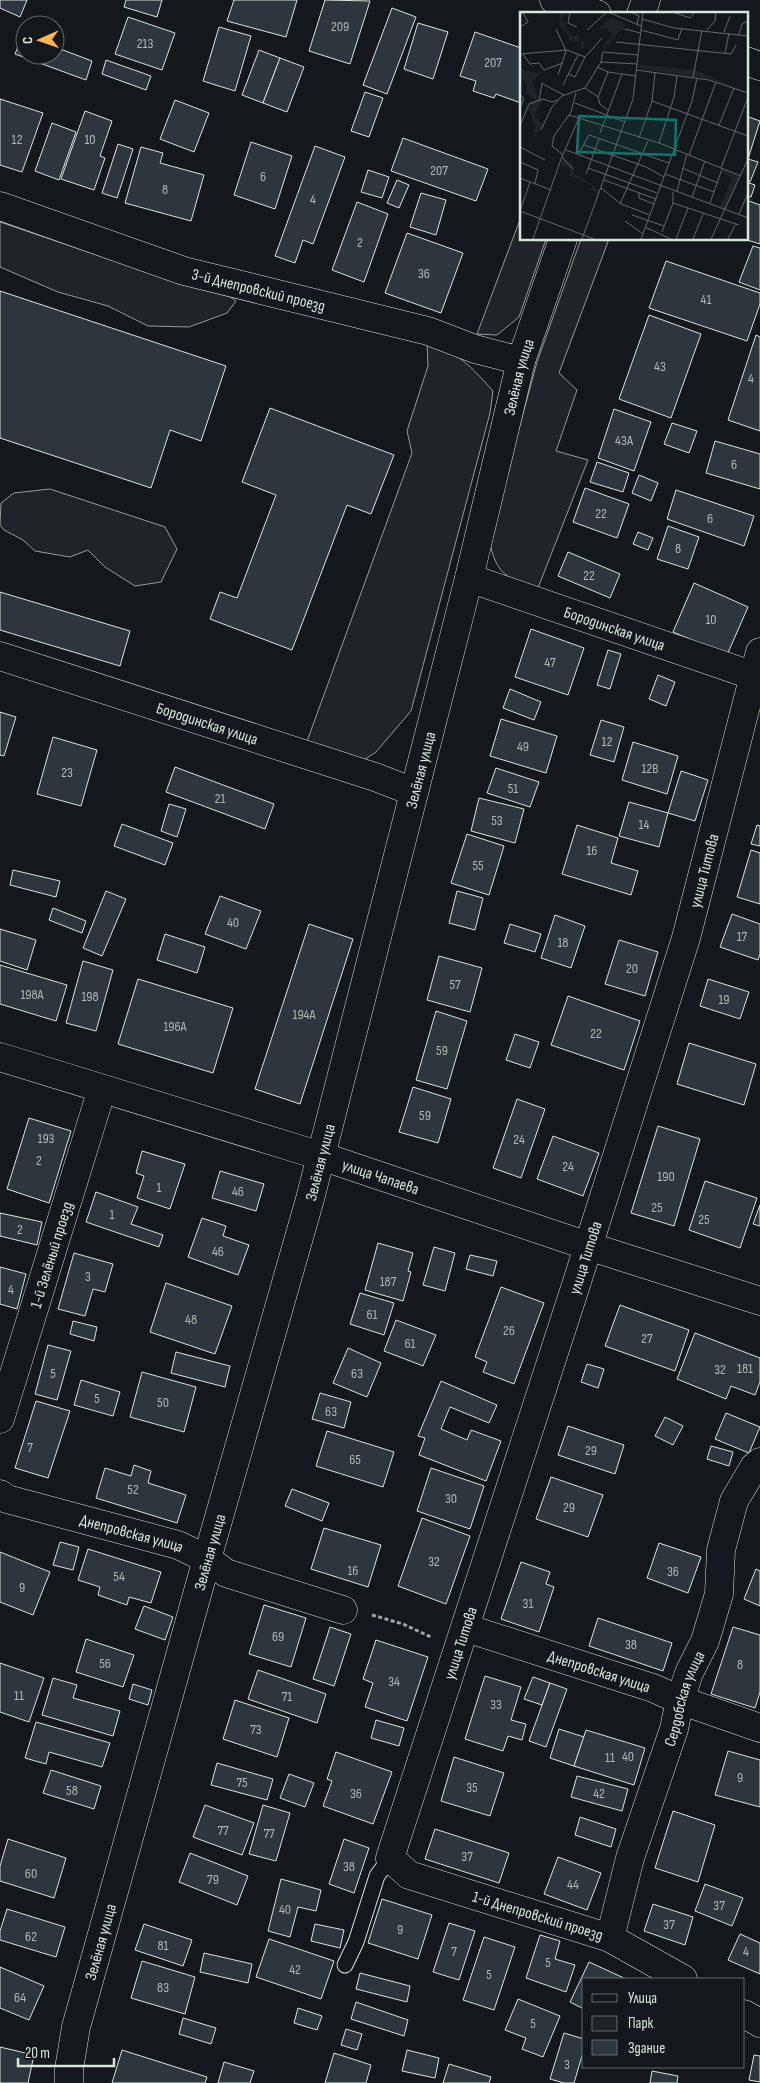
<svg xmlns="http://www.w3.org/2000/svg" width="760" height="2083" font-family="'Sofia Sans Condensed',sans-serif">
	<rect width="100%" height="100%" fill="#14181c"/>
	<g fill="#202428" stroke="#939e99">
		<polygon points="521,217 521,239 546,239 519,317 497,335 477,334"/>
		<polygon points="0,222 185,285 212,283 236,301 227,313 189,327 148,326 108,306 58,292 0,267"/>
		<path d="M581,239H609L559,373L577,390L556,451L588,460L538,588C505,578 497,575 489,540L537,362Z"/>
		<path d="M427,341C459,354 470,365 493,391L490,413L411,711L376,752L361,762L306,744L412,453L407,431L428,366Z"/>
		<polygon points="50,489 165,527 177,549 161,582 135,586 105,567 88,550 70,557 35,551 23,540 4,530 0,525 1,503 14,493"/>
	</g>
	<g fill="#2c363c" stroke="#d8e6dc">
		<polygon points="0,0 27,0 20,17 0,8"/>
		<polygon points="126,0 162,0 157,17 124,7"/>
		<polygon points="234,0 297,0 286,37 227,21"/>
		<polygon points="325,0 370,1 350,64 309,51"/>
		<polygon points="392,8 416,17 387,94 363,85"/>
		<polygon points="128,17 175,33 162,70 115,54"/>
		<polygon points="418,23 448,32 433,79 404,69"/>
		<polygon points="219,27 251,36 235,91 203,81"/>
		<polygon points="475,32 521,48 521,103 496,94 494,98 473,91 476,81 460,76"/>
		<polygon points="23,35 25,36 25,55 55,55 55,47 92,61 86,80 15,54"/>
		<polygon points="259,50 280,58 263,103 242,95"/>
		<polygon points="280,58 304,67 287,112 263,103"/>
		<polygon points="106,60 151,76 146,90 102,74"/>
		<polygon points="365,92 383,98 369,137 351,131"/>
		<polygon points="0,99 43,113 22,172 0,165"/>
		<polygon points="175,100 209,113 194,152 160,139"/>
		<polygon points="85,111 112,121 100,156 105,158 94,190 61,179"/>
		<polygon points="746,116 760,121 748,159 758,162 750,182 746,181"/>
		<polygon points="52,123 76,132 59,180 35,171"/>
		<polygon points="403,138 488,169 476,201 391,171"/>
		<polygon points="251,142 292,156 275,209 234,195"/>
		<polygon points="118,144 133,149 117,198 102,193"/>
		<polygon points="315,146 345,157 313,244 303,240 295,263 275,256"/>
		<polygon points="141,147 163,153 160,163 204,175 191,221 125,203"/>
		<polygon points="368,170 389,177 382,198 361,192"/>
		<polygon points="397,180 409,185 399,208 387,203"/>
		<polygon points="746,182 755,185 751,197 746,196"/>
		<polygon points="421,193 446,200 436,235 410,227"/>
		<polygon points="746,200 760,205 760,244 744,239 746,239"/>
		<polygon points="357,202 388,214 364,282 332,270"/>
		<polygon points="407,233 463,253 441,313 385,293"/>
		<polygon points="753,246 760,248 760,290 739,282"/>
		<polygon points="666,261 760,293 760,304 747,341 649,308"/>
		<polygon points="0,291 226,366 201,441 170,430 151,488 0,438"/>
		<polygon points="649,315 701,334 671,418 619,399"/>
		<polygon points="756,335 760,337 760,431 728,420"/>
		<polygon points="270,408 394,455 371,514 347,505 292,650 210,619 220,592 237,598 276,495 242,482"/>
		<polygon points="614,409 651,422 634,471 598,458"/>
		<polygon points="672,423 697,431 689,453 664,444"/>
		<polygon points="715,441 760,454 760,489 706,473"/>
		<polygon points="597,462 629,473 623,492 590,482"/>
		<polygon points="639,475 658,483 651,501 632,493"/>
		<polygon points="585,488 629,504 617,538 573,522"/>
		<polygon points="676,490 754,516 744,546 667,519"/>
		<polygon points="668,526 699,537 688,569 657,559"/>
		<polygon points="638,532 653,538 648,550 633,544"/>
		<polygon points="568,552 620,574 610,598 558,576"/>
		<polygon points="694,583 748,607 727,655 673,632"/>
		<polygon points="0,592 130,631 120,666 0,630"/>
		<polygon points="531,629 584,648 568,695 515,677"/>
		<polygon points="608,650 621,654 610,689 597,685"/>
		<polygon points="658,675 675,682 666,706 649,699"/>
		<polygon points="510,689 541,702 534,720 503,708"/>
		<polygon points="0,712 16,717 4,756 0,755"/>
		<polygon points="501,719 557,736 546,773 490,756"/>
		<polygon points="601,720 624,727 614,762 590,755"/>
		<polygon points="53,737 97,750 81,806 37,794"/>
		<polygon points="633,742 678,756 667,794 622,780"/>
		<polygon points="175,767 274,804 265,829 166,792"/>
		<polygon points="496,768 539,782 530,807 487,793"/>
		<polygon points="681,771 708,780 695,821 668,813"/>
		<polygon points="479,798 524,809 515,843 471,831"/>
		<polygon points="629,802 668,813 659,847 619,836"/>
		<polygon points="169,804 186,809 177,837 161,831"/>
		<polygon points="122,824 173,843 165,865 114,846"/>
		<polygon points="577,825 618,838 611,863 638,871 631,895 562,874"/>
		<polygon points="757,825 760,826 760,846 751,844"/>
		<polygon points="467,834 504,846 489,895 451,883"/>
		<polygon points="751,850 760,853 760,904 737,897"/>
		<polygon points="13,870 60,881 56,897 10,885"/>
		<polygon points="106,891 126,899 102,956 83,948"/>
		<polygon points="457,891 483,898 475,930 449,923"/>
		<polygon points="220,896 261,911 246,949 205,934"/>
		<polygon points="53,908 86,921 82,933 49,920"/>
		<polygon points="732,914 760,924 760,954 758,960 720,947"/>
		<polygon points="555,915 585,926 571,968 541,958"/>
		<polygon points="309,924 353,939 300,1104 255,1089"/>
		<polygon points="510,924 541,934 535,952 504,943"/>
		<polygon points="0,929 36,940 27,970 0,961"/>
		<polygon points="165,934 205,947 197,973 157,960"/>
		<polygon points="619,940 658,952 645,996 605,984"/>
		<polygon points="439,956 482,968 470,1012 427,1000"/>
		<polygon points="83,961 113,970 96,1031 66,1023"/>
		<polygon points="0,965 67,985 56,1021 0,1004"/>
		<polygon points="138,979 233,1008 213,1073 118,1044"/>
		<polygon points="708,979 749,992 740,1019 700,1006"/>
		<polygon points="568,996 640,1021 624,1070 551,1045"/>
		<polygon points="436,1011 467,1021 447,1089 416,1080"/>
		<polygon points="515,1034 539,1042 530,1068 506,1060"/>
		<polygon points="689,1043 756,1064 744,1105 677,1084"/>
		<polygon points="413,1087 451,1099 438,1143 399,1132"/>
		<polygon points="517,1099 545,1109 521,1178 493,1168"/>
		<polygon points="29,1118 71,1131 49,1203 7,1189"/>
		<polygon points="658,1126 700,1139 674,1226 631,1213"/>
		<polygon points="553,1136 599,1153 583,1196 537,1179"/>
		<polygon points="142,1151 185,1164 170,1209 137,1198 144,1176 136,1173"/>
		<polygon points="220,1171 264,1184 256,1211 212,1198"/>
		<polygon points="705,1181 757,1198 740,1248 689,1230"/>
		<polygon points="96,1192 138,1207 131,1224 163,1235 159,1247 86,1222"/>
		<polygon points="760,1205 760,1226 753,1224"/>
		<polygon points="0,1213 42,1222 37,1245 0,1236"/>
		<polygon points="202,1218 226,1226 223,1236 249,1245 238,1275 188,1257"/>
		<polygon points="378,1243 413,1253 408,1271 411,1272 403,1301 365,1290"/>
		<polygon points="434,1247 455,1253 445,1291 423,1285"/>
		<polygon points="74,1253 113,1264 105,1292 93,1289 85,1316 58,1309"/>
		<polygon points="470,1255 497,1261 493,1276 466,1269"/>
		<polygon points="0,1267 26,1274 17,1309 0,1304"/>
		<polygon points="166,1283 232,1306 215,1354 150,1332"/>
		<polygon points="501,1287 544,1303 514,1384 483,1372 487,1362 475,1357"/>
		<polygon points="360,1293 394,1303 384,1335 350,1324"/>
		<polygon points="620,1305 689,1330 675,1371 605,1346"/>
		<polygon points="396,1320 436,1335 423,1366 384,1351"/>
		<polygon points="73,1321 97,1327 94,1341 70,1334"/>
		<polygon points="695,1333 760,1358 760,1382 755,1395 731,1386 726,1399 677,1379"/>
		<polygon points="48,1345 71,1351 57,1400 35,1394"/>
		<polygon points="348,1348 381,1363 367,1397 333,1383"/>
		<polygon points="176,1352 230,1366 225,1387 171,1373"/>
		<polygon points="587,1364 604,1369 598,1388 581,1382"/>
		<polygon points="142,1372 196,1387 184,1432 130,1417"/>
		<polygon points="81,1380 120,1392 113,1416 74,1405"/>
		<polygon points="441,1381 497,1405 489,1423 450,1407 441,1429 467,1440 471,1430 501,1441 486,1481 419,1455 425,1438 418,1436"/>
		<polygon points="320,1393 351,1402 344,1428 312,1419"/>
		<polygon points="36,1401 70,1411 48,1478 15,1468"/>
		<polygon points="726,1413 760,1427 749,1453 715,1439"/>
		<polygon points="665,1417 683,1426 673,1445 655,1436"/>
		<polygon points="568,1426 624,1445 615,1474 558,1455"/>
		<polygon points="327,1431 394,1452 383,1487 316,1466"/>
		<polygon points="711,1446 733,1452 729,1466 707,1459"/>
		<polygon points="134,1465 151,1471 148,1483 186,1495 177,1523 96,1498 105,1468 131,1476"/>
		<polygon points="431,1468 484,1486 470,1529 417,1511"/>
		<polygon points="551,1477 603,1495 588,1537 536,1519"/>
		<polygon points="292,1489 329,1503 322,1521 285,1506"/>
		<polygon points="422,1518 470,1536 446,1604 398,1586"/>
		<polygon points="324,1528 381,1545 368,1587 311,1569"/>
		<polygon points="60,1542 79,1547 73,1570 53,1565"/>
		<polygon points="659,1543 701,1557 688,1593 647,1578"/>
		<polygon points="88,1549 161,1572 151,1603 129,1597 127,1605 98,1595 100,1587 78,1580"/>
		<polygon points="0,1552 50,1572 33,1615 0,1602"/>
		<polygon points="521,1562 550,1572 546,1584 554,1587 539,1632 501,1619"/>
		<polygon points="756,1569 760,1571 760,1606 744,1599"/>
		<polygon points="264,1605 306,1618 291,1667 249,1654"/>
		<polygon points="144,1606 173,1617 165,1640 135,1629"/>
		<polygon points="598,1618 672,1643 663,1671 589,1646"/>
		<polygon points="330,1627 351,1634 334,1686 313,1679"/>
		<polygon points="733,1627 760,1635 760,1692 755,1708 711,1694"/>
		<polygon points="86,1639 134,1655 123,1687 76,1672"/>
		<polygon points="376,1640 428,1657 407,1721 365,1707 373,1683 363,1679"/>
		<polygon points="0,1663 44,1678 29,1722 0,1712"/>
		<polygon points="258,1670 326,1694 317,1723 248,1699"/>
		<polygon points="485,1676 521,1687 511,1720 526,1724 522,1740 508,1736 503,1751 465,1739"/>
		<polygon points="533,1677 550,1683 542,1705 524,1699"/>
		<polygon points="53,1678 77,1685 73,1698 120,1711 113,1736 42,1715"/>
		<polygon points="550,1683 567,1689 546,1747 529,1741"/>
		<polygon points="133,1684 152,1690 148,1705 129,1699"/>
		<polygon points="235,1700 289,1718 277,1757 223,1739"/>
		<polygon points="376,1720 404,1728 399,1746 371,1738"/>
		<polygon points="36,1722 110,1743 102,1767 49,1752 46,1764 25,1758"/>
		<polygon points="559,1729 584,1737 574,1766 550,1758"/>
		<polygon points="586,1730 645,1748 634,1785 574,1766"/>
		<polygon points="728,1751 760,1760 760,1807 715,1795"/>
		<polygon points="336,1752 392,1772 373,1824 323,1806 332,1781 327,1779"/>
		<polygon points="454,1757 504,1773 490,1816 441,1801"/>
		<polygon points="217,1763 273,1779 267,1800 211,1785"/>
		<polygon points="51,1770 101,1786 94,1809 43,1793"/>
		<polygon points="289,1774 314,1783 305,1807 280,1798"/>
		<polygon points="577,1776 628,1789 622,1811 571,1797"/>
		<polygon points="205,1805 254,1823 242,1855 193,1837"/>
		<polygon points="263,1805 290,1813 276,1861 249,1854"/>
		<polygon points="673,1811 715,1825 698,1882 655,1868"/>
		<polygon points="580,1817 616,1829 611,1847 575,1835"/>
		<polygon points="435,1829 509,1853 499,1883 425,1859"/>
		<polygon points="8,1839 66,1858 54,1898 0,1881 0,1866"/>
		<polygon points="344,1839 369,1848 354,1893 329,1884"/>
		<polygon points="190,1853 248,1876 237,1905 179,1882"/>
		<polygon points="558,1857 601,1873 587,1910 544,1894"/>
		<polygon points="281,1879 321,1890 316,1911 298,1907 290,1937 268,1931"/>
		<polygon points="705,1884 743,1898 732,1926 695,1911"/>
		<polygon points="382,1899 432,1915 418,1959 368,1943"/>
		<polygon points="653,1904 693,1917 685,1945 644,1931"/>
		<polygon points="7,1909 65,1927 56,1957 0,1940 0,1931"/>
		<polygon points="449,1923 475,1931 459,1980 433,1972"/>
		<polygon points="144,1924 192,1940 183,1966 135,1950"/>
		<polygon points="315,1924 344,1930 340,1948 311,1941"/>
		<polygon points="740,1934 760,1943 760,1974 728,1960"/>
		<polygon points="540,1935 560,1941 555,1959 575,1965 566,1992 526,1978"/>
		<polygon points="484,1937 515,1947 494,2010 463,2000"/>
		<polygon points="269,1939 334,1961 321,1999 256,1977"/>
		<polygon points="204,1953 252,1964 248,1983 200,1972"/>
		<polygon points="142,1961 195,1977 185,2014 131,1998"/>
		<polygon points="589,1962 626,1979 584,1979 584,2009 570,2002"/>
		<polygon points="0,1967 44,1986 29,2020 0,2008"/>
		<polygon points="360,1973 410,1986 407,2002 356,1989"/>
		<polygon points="518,1999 560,2016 543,2057 522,2049 526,2038 505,2030"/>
		<polygon points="356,2002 408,2020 404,2036 351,2019"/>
		<polygon points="298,2008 322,2016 317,2030 294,2023"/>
		<polygon points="183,2018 216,2028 211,2044 179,2034"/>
		<polygon points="346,2029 362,2034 357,2050 341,2045"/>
		<polygon points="564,2033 584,2039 584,2049 574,2083 564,2083 550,2079"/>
		<polygon points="0,2047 34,2055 28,2083 0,2083"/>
		<polygon points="122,2050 207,2077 205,2083 112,2083"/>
		<polygon points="407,2050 439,2058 435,2078 402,2071"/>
		<polygon points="334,2053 371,2065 366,2083 325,2083"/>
		<polygon points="754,2055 760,2056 760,2082 749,2080"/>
		<polygon points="224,2062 254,2071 250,2083 218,2083"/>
		<polygon points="449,2064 491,2077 489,2083 443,2083"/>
		<polygon points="652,2071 678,2076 677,2083 650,2083"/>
	</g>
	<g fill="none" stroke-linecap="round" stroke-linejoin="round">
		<g stroke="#d8e6dc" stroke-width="17">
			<polyline id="lane" points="345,1965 356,1942 377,1876 390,1858"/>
		</g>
		<g stroke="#d8e6dc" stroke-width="29">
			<g id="street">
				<polyline points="554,0 597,14"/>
				<polyline points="641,14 646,0"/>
				<polyline points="746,61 760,66"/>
				<path id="s1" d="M0,206L184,271L428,331L475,349L521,361"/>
				<path id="s2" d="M469,578L760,678"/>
				<path id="s3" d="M0,656L375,777L414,792"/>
				<path id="s4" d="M0,1057L321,1156L588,1246L760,1301"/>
				<path id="s5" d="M0,1419L102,1089"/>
				<path id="s6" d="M0,1494L7,1499L178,1545L207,1559L226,1573L343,1610"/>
				<path id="s7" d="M466,1628L653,1688L680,1700L760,1728"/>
				<path id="s8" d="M610,1938L630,1858L674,1729L680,1700L689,1673L705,1641L719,1594L721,1550L734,1501L754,1467L760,1462"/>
				<path id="s9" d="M683,1979L610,1938L409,1875L390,1858L575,1288L686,938L760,652"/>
				<polyline points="744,2014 760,2023"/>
				<path id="s10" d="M69,2083V2069L76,2027L207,1559L310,1199L469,578L521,361L563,239"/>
			</g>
		</g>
		<polyline stroke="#9da8a2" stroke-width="3" stroke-dasharray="4 2.5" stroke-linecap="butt" points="372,1615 403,1624 431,1637"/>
		<use href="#lane" stroke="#14181c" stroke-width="15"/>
		<use href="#street" stroke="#14181c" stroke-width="28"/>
	</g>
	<g text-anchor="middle" stroke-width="4" stroke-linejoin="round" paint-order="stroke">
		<g font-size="14" fill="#adbab4">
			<text x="340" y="31">209</text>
			<text x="145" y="48">213</text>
			<text x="493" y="67">207</text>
			<text x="17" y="144">12</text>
			<text x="90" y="144">10</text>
			<text x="439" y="175">207</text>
			<text x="263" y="181">6</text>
			<text x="165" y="194">8</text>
			<text x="313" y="204">4</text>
			<text x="360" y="247">2</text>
			<text x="424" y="278">36</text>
			<text x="706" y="304">41</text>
			<text x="660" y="371">43</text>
			<text x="751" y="383">4</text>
			<text x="624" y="445">43А</text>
			<text x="734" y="469">6</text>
			<text x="601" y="518">22</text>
			<text x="710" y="523">6</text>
			<text x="678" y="553">8</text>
			<text x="589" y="580">22</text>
			<text x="711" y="624">10</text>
			<text x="550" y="667">47</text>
			<text x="607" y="746">12</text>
			<text x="523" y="751">49</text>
			<text x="650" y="773">12В</text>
			<text x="67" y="777">23</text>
			<text x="513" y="793">51</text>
			<text x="220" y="803">21</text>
			<text x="497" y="825">53</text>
			<text x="644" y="829">14</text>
			<text x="592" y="855">16</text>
			<text x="478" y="870">55</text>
			<text x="233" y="927">40</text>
			<text x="742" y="941">17</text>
			<text x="563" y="947">18</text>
			<text x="632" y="973">20</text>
			<text x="455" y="989">57</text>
			<text x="32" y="999">198А</text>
			<text x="90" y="1001">198</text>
			<text x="724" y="1004">19</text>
			<text x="304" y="1019">194А</text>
			<text x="175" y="1031">196А</text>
			<text x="596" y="1038">22</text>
			<text x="442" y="1055">59</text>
			<text x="425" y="1120">59</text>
			<text x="46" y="1143">193</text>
			<text x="519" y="1144">24</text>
			<text x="39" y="1165">2</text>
			<text x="568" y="1171">24</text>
			<text x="666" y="1181">190</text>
			<text x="159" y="1192">1</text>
			<text x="238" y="1196">46</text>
			<text x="657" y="1212">25</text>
			<text x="112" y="1219">1</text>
			<text x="704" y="1224">25</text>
			<text x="20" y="1234">2</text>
			<text x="218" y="1256">46</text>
			<text x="88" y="1281">3</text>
			<text x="388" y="1286">187</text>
			<text x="11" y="1294">4</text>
			<text x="372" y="1319">61</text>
			<text x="191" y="1324">48</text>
			<text x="509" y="1335">26</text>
			<text x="647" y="1343">27</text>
			<text x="410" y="1348">61</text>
			<text x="745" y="1373">181</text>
			<text x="720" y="1374">32</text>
			<text x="53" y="1378">5</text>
			<text x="357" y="1378">63</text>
			<text x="97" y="1403">5</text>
			<text x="163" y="1407">50</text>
			<text x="331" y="1416">63</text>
			<text x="30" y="1452">7</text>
			<text x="591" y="1455">29</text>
			<text x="355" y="1464">65</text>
			<text x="133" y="1494">52</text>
			<text x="451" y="1503">30</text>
			<text x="569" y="1512">29</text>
			<text x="434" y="1566">32</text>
			<text x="353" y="1575">16</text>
			<text x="673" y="1576">36</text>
			<text x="119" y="1581">54</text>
			<text x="22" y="1592">9</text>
			<text x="528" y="1608">31</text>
			<text x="278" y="1641">69</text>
			<text x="631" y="1649">38</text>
			<text x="105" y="1668">56</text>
			<text x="740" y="1669">8</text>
			<text x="394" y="1686">34</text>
			<text x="19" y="1700">11</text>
			<text x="287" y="1701">71</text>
			<text x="496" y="1709">33</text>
			<text x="256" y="1734">73</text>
			<text x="628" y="1761">40</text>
			<text x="610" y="1762">11</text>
			<text x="740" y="1782">9</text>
			<text x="242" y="1787">75</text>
			<text x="472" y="1792">35</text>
			<text x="72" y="1795">58</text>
			<text x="356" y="1798">36</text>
			<text x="599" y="1798">42</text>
			<text x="223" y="1835">77</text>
			<text x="269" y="1838">77</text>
			<text x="467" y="1861">37</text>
			<text x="349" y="1871">38</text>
			<text x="31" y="1878">60</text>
			<text x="213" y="1884">79</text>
			<text x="573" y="1889">44</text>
			<text x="719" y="1910">37</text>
			<text x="285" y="1914">40</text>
			<text x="669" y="1929">37</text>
			<text x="400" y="1934">9</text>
			<text x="31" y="1941">62</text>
			<text x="163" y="1950">81</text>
			<text x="454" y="1956">7</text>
			<text x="746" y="1956">4</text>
			<text x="548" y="1967">5</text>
			<text x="295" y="1974">42</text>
			<text x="489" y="1979">5</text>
			<text x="163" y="1992">83</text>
			<text x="20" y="2002">64</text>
			<text x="533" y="2028">5</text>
			<text x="567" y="2069">3</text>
		</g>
		<g font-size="16" fill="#d8e6dc" stroke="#14181c">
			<text dy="6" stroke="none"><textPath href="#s1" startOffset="272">3-й Днепровский проезд</textPath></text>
			<text dy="6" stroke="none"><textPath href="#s10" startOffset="1765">Зелёная улица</textPath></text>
			<text dy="6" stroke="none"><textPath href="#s2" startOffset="154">Бородинская улица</textPath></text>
			<text dy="6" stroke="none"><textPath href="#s3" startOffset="218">Бородинская улица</textPath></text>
			<text dy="6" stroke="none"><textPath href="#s10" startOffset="1360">Зелёная улица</textPath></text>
			<text dy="6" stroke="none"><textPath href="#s9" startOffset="1356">улица Титова</textPath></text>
			<text dy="6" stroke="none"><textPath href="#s10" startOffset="955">Зелёная улица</textPath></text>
			<text dy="6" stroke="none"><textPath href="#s4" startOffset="399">улица Чапаева</textPath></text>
			<text dy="6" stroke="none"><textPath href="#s5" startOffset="172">1-й Зелёный проезд</textPath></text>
			<text dy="6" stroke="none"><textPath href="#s9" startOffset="951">улица Титова</textPath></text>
			<text dy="6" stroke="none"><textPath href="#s6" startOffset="138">Днепровская улица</textPath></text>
			<text dy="6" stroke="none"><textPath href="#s10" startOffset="550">Зелёная улица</textPath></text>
			<text dy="6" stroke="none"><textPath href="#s9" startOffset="546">улица Титова</textPath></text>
			<text dy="6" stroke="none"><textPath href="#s7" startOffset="140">Днепровская улица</textPath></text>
			<text dy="6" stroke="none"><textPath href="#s8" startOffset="251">Сердобская улица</textPath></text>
			<text transform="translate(538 1915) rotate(17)" y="6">1-й Днепровский проезд</text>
			<text dy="6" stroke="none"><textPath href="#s10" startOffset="145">Зелёная улица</textPath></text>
		</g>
	</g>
	<g transform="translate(520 12)">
		<rect width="228" height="228" fill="#14181c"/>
		<path d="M40,0L49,2L44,3L41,9L47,11L45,16L54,25L58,22L59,28L65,31L63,36H59L62,35L61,30L49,29L47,21L39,13ZM91,6L103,10L105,18H100L84,38L83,33L93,22L86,16L77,18ZM0,51L4,59L22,61L12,69L18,87L23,88L14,104L23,113L15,125L13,118L16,116L8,96L9,91L15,88L7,81V71L0,66ZM117,52L175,58L227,80L190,67L121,57ZM43,146L50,152L52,147L54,161L79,178L78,182L71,178L72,174L49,163L51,157L41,153ZM203,157L219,164L205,197L200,195L212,166L201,160Z" fill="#202428"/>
		<path fill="none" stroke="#626a69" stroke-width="1" d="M50,0L48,11L57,15M88,0L121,14M111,0L119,4L117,12M153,0L170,6L174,1M122,7L154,16L228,24M0,15L8,10L3,1M36,17L46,39L38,63M105,17L120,21M67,18L87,0M121,18L158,28L162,16M187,18L195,9L196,0M204,20L210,4M219,22L222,12L228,9M96,30L211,42L216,33M205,41L209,21M0,42L47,38L65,45M3,42L10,52L19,51L24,58L43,51M81,50L117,52M77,55L88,60L116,64M116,58L189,68L228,81M88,60L78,85L80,92L89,99M48,62L55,65L65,45L82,26M173,65L182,18M21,71L44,83M43,73L58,43M65,76L78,85M0,83L4,86L0,96M19,88L22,72M132,89L228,124M55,91L105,110M49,103L139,131L221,164M199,113L214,76M0,114L9,92L23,87L32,90L38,88M21,118L32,95L42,84L65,76L81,50L83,40L118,43M80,121L102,62M119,126L132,89L135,61M139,131L154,85L157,64M64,133L126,155L144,165M0,135L25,148M46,138L228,206M43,143L32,134L34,124L51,100L56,81M58,143L69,123L149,151M169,143L196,70M42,145L53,157M0,150L18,158L15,171M68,156L137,181M162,156L198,171M201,156L228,85M66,162L79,127M145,162L194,180M0,166L31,178M84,168L136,187M81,176L101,192L130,203M157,179L167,142M119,180V186L134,192M172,185L185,149M153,191L219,213M190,191L202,157M100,192L128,129M0,199L10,170M0,199L74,227M219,202L228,181M112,203L144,214M105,209L123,222M125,215L151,227M142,220L153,191V180M13,227L41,147L58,108M62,227L113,87L123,0M121,227L172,89L177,66M156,227L168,196M173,227L183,202M191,227L228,147M208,227L215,213"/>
		<path fill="#0f766e" fill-opacity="0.15" stroke="#0f766e" stroke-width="2.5" d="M59,104L156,108L155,143L57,140Z"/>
		<rect width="228" height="228" fill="none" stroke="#d8e6dc" stroke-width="2.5"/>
	</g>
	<rect x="582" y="1978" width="162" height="90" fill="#14181c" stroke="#626a69"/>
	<rect x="592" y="1994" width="25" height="8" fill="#14181c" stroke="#626a69"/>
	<text x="628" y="2003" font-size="15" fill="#d8e6dc">Улица</text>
	<rect x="592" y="2016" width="25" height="15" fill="#202428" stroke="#626a69"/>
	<text x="628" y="2028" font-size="15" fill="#d8e6dc">Парк</text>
	<rect x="592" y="2040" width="25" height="15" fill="#2c363c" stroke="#626a69"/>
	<text x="628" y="2053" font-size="15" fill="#d8e6dc">Здание</text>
	<g transform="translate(40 40) rotate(268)"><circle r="24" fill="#14181c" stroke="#626a69"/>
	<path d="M0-4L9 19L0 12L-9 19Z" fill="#ffb74d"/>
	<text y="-8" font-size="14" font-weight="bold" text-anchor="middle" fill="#d8e6dc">С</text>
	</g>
	<path d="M18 2058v8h96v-8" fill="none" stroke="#d8e6dc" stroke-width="2.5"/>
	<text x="25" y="2058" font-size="15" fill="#d8e6dc" stroke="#14181c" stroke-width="4" paint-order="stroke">20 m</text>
</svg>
